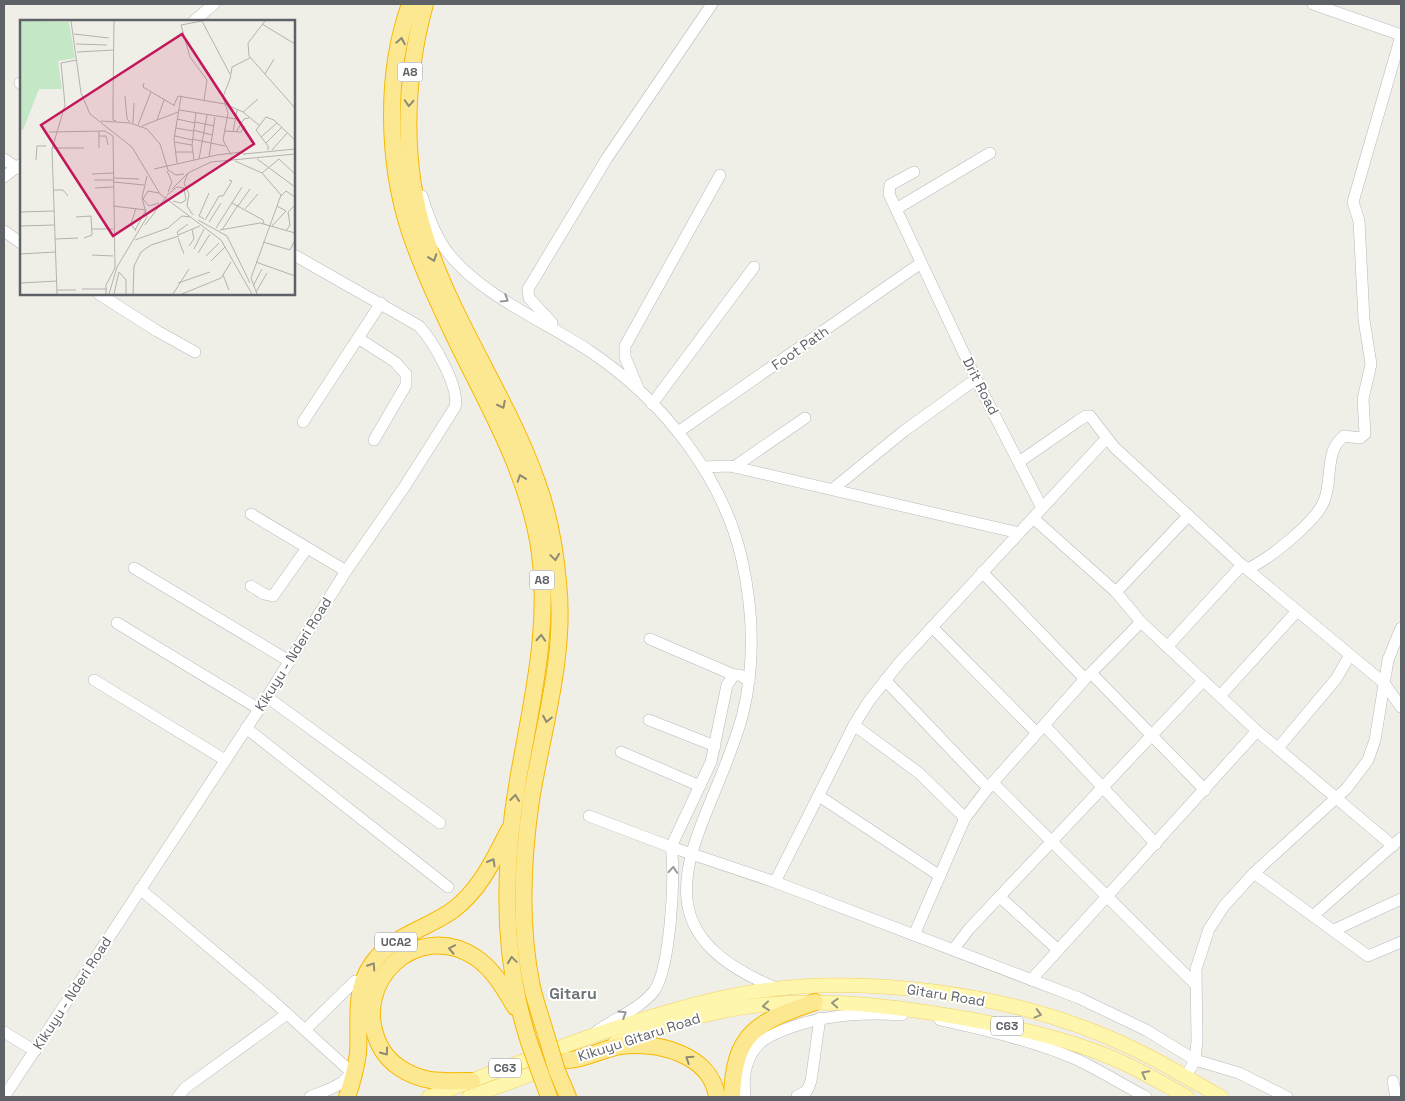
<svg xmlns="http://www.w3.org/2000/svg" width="1405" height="1101" font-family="'Space Grotesk',sans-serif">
	<rect width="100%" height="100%" fill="#f0efe7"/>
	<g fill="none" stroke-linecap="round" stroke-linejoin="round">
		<g stroke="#b7b9bd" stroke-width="12">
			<g id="minor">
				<polyline points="1313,4 1401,35"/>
				<polyline points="194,21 214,4"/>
				<polyline points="20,83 21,84"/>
				<polyline points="4,159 17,168"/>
				<polyline points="914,172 890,185 889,194 976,379 1042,508"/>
				<polyline points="4,177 21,164"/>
				<path d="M422,196C428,216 436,238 449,254C485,298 545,321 591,352C662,400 723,476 742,560C753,610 755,664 743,713C714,827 614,924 779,989"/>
				<polyline points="896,209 990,153"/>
				<polyline points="4,231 21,243"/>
				<polyline points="99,294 157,331 195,352"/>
				<polyline points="552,323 529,298 528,289 607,158 712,4"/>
				<polyline points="358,338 395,362 406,374 406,385 374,440"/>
				<polyline points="638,388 625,357 625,346 720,175"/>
				<polyline points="652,404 754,267"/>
				<polyline points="303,422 381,303"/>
				<polyline points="678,432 921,263"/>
				<polyline points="1019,462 1078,421 1086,416 1090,416 1114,447 1242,565 1384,683 1401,707"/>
				<polyline points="703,467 730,466 1019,533"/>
				<polyline points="734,467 805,418"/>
				<polyline points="833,489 904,431 976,379"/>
				<polyline points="251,514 346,571"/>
				<polyline points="1033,518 1116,592 1141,622 1257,731 1393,846"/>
				<polyline points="134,568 289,661"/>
				<path d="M1247,569C1268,560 1316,522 1324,501C1333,480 1324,451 1344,436L1360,438L1365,434L1363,399L1371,364L1364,320L1359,221L1353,202L1401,36"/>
				<polyline points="982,572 1085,679"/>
				<polyline points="251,586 264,594 273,596 307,548"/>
				<polyline points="1116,592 1188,516"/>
				<polyline points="117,623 259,709"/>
				<polyline points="932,627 1037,733"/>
				<polyline points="650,639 734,675"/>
				<polyline points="1167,647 1242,565"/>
				<polyline points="1091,673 1205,790"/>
				<polyline points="94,680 225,760"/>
				<polyline points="885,680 988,788"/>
				<polyline points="1220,696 1297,611"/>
				<polyline points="267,697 440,823"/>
				<polyline points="649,720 715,746"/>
				<polyline points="854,725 919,773 965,818"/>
				<polyline points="1044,725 1156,844"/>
				<polyline points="246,728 448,887"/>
				<polyline points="1278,748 1336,679 1350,655"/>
				<polyline points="621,752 700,786"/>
				<polyline points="993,783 1195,984"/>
				<polyline points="819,796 940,876"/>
				<polyline points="589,816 671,847 775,882 1079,998 1146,1030 1195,1060 1239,1073 1287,1097"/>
				<polyline points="1254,873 1368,956 1401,942"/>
				<polyline points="775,882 854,725 869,701 900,662 1106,439"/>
				<path d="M140,889L273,1001L350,1071C348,1085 321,1092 310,1097"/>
				<polyline points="1000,897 1058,950"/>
				<polyline points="1314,915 1401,838"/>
				<polyline points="1334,930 1401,899"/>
				<polyline points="914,935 965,818 988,788 1085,679 1141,622"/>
				<polyline points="953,950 969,929 1203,681"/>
				<polyline points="1031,980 1257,731"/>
				<path d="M940,1020C986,1030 1034,1041 1078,1060C1101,1071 1123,1085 1146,1097"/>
				<polyline points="305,1030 355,981"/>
				<path d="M597,1031C614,1019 641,1008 654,991C670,970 676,874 671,847L711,762L727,685L734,675H740L749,681"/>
				<polyline points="4,1032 35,1051"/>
				<polyline points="1189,1071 1195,1060 1197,1041 1196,969 1209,929 1224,906 1254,873 1347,788 1368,760 1375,740 1388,660 1401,628"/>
				<polyline points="1393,1081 1396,1097"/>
				<polyline points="797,1096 807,1091 811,1081 820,1018"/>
				<path d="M4,1097L267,697L346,571L405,486L455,407C460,387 433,341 419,326L294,255"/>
				<polyline points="178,1097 185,1088 287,1014"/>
				<path d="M745,1097C743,1079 745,1058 759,1044C767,1036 779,1032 789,1028C826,1014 863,1012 902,1015"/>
			</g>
		</g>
		<g stroke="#f2d15f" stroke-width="15">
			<g id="major">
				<path d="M615,1043C646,1032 678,1021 709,1014C794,993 884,1004 968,1019C1016,1028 1065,1038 1110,1057C1137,1068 1162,1083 1187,1097"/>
				<path d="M429,1097C524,1061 621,1021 721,998C849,969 1017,992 1134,1049C1164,1063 1192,1081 1221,1097"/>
				<polyline points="469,1097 548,1068"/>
			</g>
		</g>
		<g stroke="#f7b801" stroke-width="18">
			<g id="highway">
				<path d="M410,4C385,73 387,162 410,232C423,271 441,309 459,346C490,409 525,470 538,540C552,623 532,699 518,780C503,866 502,959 529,1042"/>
				<path d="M425,4C404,81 401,165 427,242C455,326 508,399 537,482C549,514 555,548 558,582C566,656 543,727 531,800C522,862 519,925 532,987C536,1004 542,1021 547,1038"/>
				<path d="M568,1060C586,1059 602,1049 620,1046C657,1041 711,1054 717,1097"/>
				<polyline points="557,1071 568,1097"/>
				<polyline points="542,1078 549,1097"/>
				<path d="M472,1081C459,1081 444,1082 430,1080C409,1076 388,1064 379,1044C350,982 417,919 475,957C493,969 504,988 515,1007"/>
				<path d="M347,1097C352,1083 356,1068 358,1053C360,1023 353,991 372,964C391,936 427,929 453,910C480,890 494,859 509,830"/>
				<path d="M732,1097C734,1032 757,1022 815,1002"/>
			</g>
		</g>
		<use href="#minor" stroke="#fff" stroke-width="11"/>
		<use href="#major" stroke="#fff6ae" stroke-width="14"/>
		<use href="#highway" stroke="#fde892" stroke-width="16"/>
		<g stroke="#f7b801" stroke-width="18" stroke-linecap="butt">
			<g id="highway-bridge">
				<polyline points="547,1038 557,1071"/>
				<polyline points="529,1042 542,1078"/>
			</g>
		</g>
		<use href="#highway-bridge" stroke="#fde892" stroke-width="16"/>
	</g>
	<defs><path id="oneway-chevron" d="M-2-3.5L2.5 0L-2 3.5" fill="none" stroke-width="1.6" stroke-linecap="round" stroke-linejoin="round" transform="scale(1.25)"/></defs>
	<g stroke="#8e8a74">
		<use href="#oneway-chevron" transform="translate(401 41) rotate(-80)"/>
		<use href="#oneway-chevron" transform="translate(409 103) rotate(93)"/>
		<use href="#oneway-chevron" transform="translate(433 258) rotate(70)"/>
		<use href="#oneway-chevron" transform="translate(502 405) rotate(63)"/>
		<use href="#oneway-chevron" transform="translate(521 478) rotate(-109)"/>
		<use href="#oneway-chevron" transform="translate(555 557) rotate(82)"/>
		<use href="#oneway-chevron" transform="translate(541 638) rotate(-87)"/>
		<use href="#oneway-chevron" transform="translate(547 719) rotate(101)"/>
		<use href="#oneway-chevron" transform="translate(515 798) rotate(-83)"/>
		<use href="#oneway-chevron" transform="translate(492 862) rotate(-60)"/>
		<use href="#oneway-chevron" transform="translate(452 949) rotate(-169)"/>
		<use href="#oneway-chevron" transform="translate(512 960) rotate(-98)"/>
		<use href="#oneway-chevron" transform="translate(372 966) rotate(-57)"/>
		<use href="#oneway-chevron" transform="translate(385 1052) rotate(54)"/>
		<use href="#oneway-chevron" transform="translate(689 1059) rotate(-147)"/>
	</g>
	<g stroke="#96999c">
		<use href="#oneway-chevron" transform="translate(505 299) rotate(32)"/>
		<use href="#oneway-chevron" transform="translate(673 870) rotate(-86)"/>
		<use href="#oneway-chevron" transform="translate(623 1014) rotate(-32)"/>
	</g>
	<g stroke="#969680">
		<use href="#oneway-chevron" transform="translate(835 1003) rotate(-177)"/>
		<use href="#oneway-chevron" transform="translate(766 1006) rotate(174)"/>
		<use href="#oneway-chevron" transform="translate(1038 1014) rotate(15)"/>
		<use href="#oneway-chevron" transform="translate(1145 1074) rotate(-152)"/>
	</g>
	<g text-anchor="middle" stroke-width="4" stroke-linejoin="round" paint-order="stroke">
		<g fill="#fff" stroke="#8e9195" stroke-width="1">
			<rect x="397.5" y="62.5" width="25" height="19" rx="4"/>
			<rect x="529.5" y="570.5" width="25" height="19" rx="4"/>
			<rect x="375" y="932.5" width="42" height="19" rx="4"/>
			<rect x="991" y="1016.5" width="32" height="19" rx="4"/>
			<rect x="489" y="1058.5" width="32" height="19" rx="4"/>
		</g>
		<g font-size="12" font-weight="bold" fill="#5e6267">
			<text x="410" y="76">A8</text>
			<text x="542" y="584">A8</text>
			<text x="396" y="946">UCA2</text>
			<text x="1007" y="1030">C63</text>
			<text x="505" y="1072">C63</text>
		</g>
		<g font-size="14" fill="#5e6267" stroke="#fff">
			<text transform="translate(800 348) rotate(-35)" y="5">Foot Path</text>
			<text transform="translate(981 386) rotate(63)" y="5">Drit Road</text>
			<text transform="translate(293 654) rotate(-58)" y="5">Kikuyu - Nderi Road</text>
			<text transform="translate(72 993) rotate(-57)" y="5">Kikuyu - Nderi Road</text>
			<text transform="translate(946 995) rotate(9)" y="5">Gitaru Road</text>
			<text transform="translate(639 1037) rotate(-18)" y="5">Kikuyu Gitaru Road</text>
		</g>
		<g font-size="16" font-weight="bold" fill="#6f7479" stroke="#fff">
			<text x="573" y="999">Gitaru</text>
		</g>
	</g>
	<g transform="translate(20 20)">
		<rect width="275" height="275" fill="#f0efe7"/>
		<path d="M0,1L49,2L55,38L38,41L42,69H19L3,110H0Z" fill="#c4e7c6"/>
		<path fill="none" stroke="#b2b3b0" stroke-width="1" d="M51,1L61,73L70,94L112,127L140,174L201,220L232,274M94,1L93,82V100L96,101M182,1L211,56L203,77L208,93L203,120L211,135M182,1L161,5L170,37L187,60L184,81M245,1L228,23L229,36L275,88M242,4L275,24M54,14L89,18M56,24L87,25M57,32L94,30M211,54L212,47L230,38M245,54L254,39M124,63L123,67L155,86M105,76L107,99L110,102M154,85L158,76L205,84L223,92L240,106M159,90L216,99M223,92L238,79M157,99L175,103M137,100L144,80M81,101L110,103L127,109L140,124L148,150L156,155L164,154M175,102L194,106M113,103L114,83M118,105L131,72M122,106L158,92M156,108L173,111M173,110L192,115M204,111L221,112L225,106M29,112L85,111L93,116L95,248L86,265V274M213,112L217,90M216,112L224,99L229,98M79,116H86L88,125M155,116L172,120M241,117L257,103M172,119L205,126M154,122L172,125M246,123L262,107M32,128H64M79,128V111M248,130V126L236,110L246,97L254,100L275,120M252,130L267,113M155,132H173M224,134L275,129M189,137L195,97M179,139L187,95M237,139L275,167M16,140L17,126H26M174,140L172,125L176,93M215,141L242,153L261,175L231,258L237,274M157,143L154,119L161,77M134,149L197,135L221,132L225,135M147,151L152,162L148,172M168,153L164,163L169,174L167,186L173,195M242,153L259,139L275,154M72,154L93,153M94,158L119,159M74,160H94M93,162L124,165M75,168L93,167M152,169L168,153L191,142L275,134M33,170H43L48,176M139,173L128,171L123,179L129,186L139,183M147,175L157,167L164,168L166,180L161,183L153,181M261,176L266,171L275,177M212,183L243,200L244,204M93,186L126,190L115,210M218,186L230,169M225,189L238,174M0,192L34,191M56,197L71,196L72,215L64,218M184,199L179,196L189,173M178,200L207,216L230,263M185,200L199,176H203L212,161L209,160M189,202L201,183M168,204L157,212L158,215L180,206M125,205L147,176M0,206L34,205M252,206L266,191L257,186M196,208L222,167M72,209H93M200,210L240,203L275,213M202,210L218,185M116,211L111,204L116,188M266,211L270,205L268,192L275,185M158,218L164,234M35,219L58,218M115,220L148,208L162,196L170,197M243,222L270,230L275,220M169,226L174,219L172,209M174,229L184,209M178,233L190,214M0,234L35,232M72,235L93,236M186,236L199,223M191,241L205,227M236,242L275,256M99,252L106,260V274M203,255L209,270M0,263L37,261M158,263L190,252M233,266L242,249M62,269H87M37,270H56M236,272L247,253M37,274L32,129L45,85L41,43L57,40M89,274L97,247L127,197L122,178L127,156M94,274L99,252M113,274L114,246L121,232L131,225L159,216M153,274L169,249M162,274L201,258L211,242"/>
		<path fill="#c2185b" fill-opacity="0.15" stroke="#c2185b" stroke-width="2.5" d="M162,14L234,124L93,216L21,105Z"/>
		<rect width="275" height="275" fill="none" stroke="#5e6267" stroke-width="2.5"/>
	</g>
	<rect width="1405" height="1101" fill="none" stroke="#5e6267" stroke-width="10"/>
</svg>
